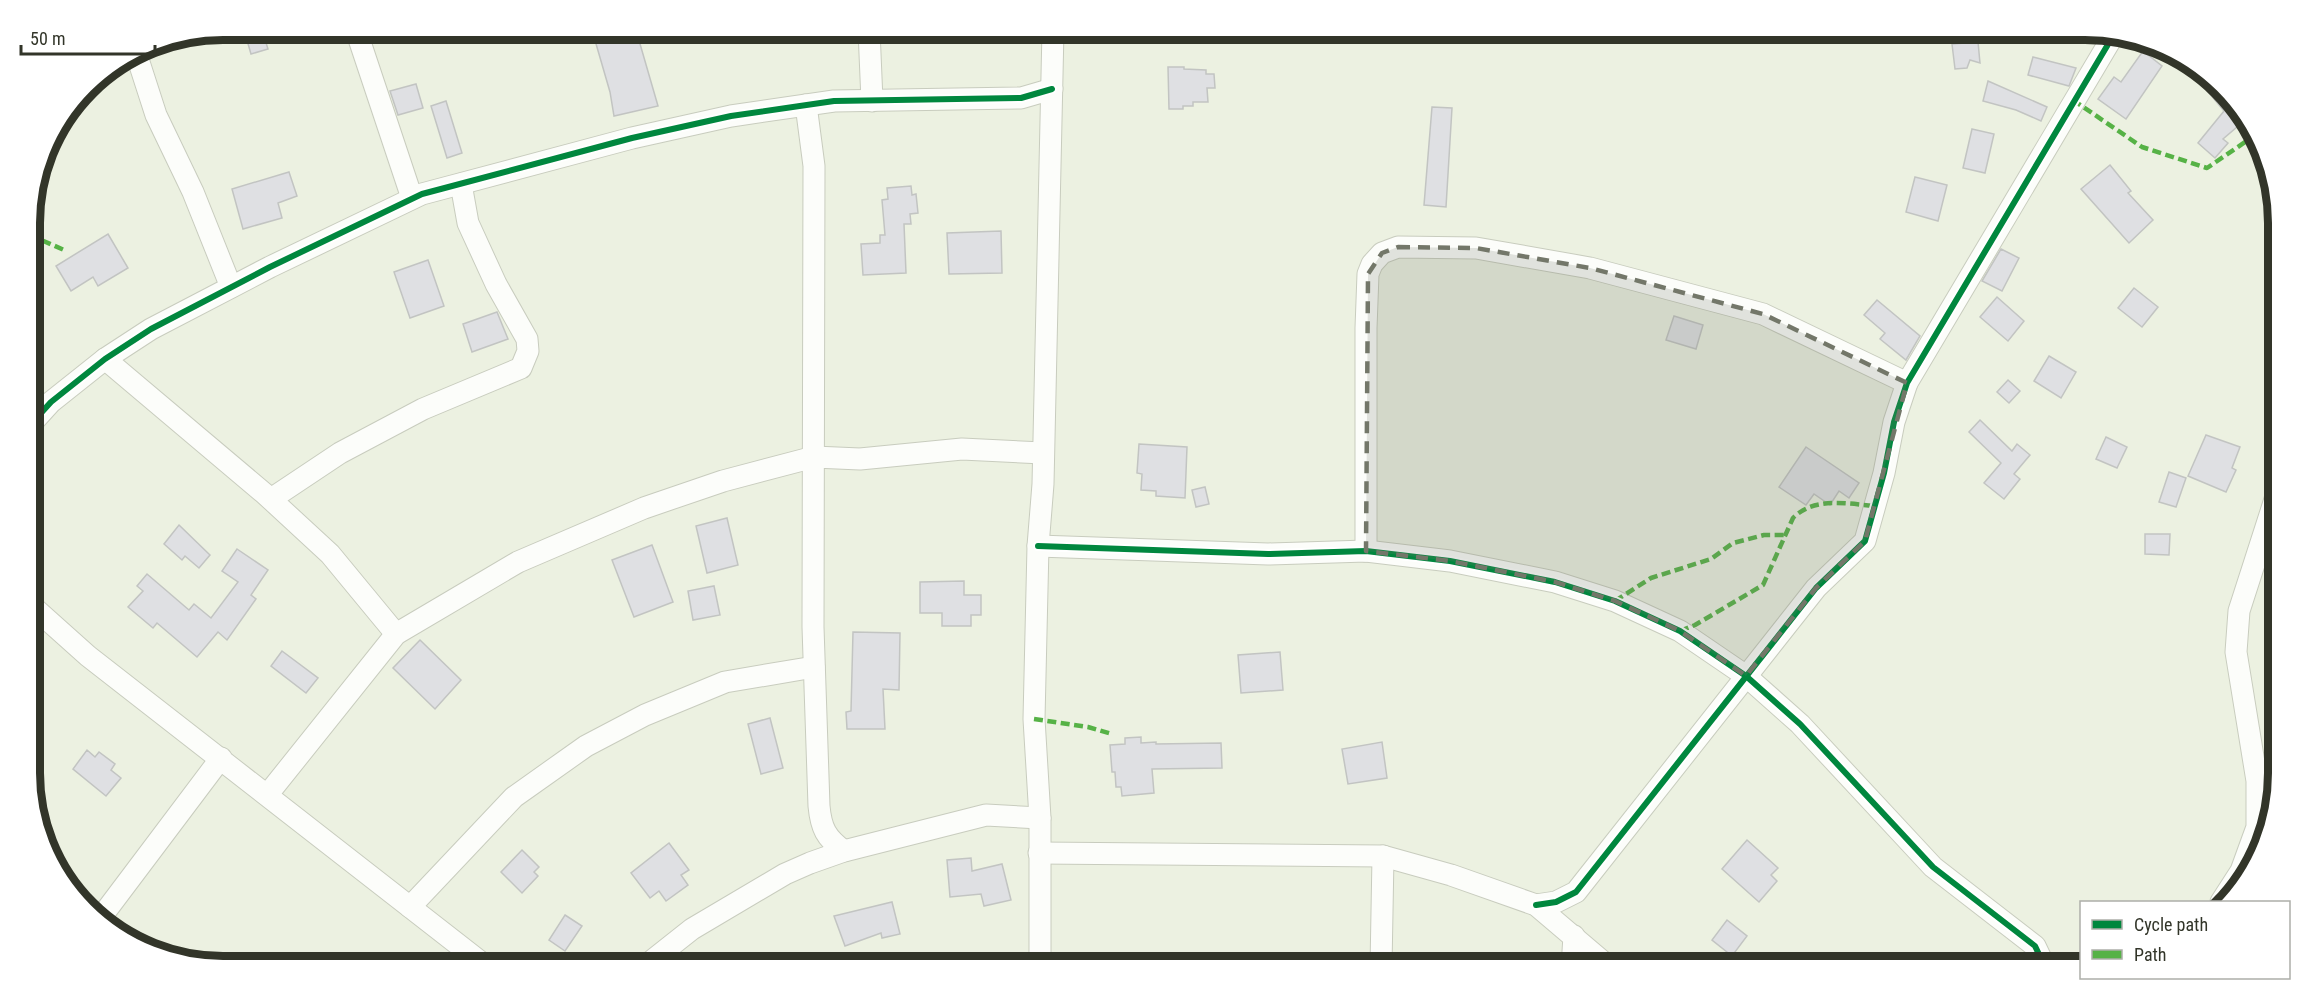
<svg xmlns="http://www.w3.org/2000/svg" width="2308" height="997" font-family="'Roboto Condensed',sans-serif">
	<rect width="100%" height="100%" fill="#ecf1e1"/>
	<g fill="#dfe0e3" stroke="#c2c4c2" stroke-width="1.5">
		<polygon points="244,30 262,30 268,49 251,54"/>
		<polygon points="592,30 636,30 658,106 614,116 610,92"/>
		<polygon points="1978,42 1980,63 1970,60 1967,68 1955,69 1952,44"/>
		<polygon points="2143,51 2162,66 2126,119 2098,99 2114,77 2121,82"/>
		<polygon points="2033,57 2076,68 2069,86 2028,75"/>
		<polygon points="1168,67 1184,67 1184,69 1206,70 1206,74 1214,74 1215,88 1207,88 1208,102 1193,102 1193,106 1183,106 1183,109 1169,109"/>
		<polygon points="1988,81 2047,107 2041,121 2016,110 1983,101"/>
		<polygon points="416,84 423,108 398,115 390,91"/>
		<polygon points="2209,84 2238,106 2244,121 2223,139 2228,143 2215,158 2198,143 2224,111 2205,88"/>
		<polygon points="446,101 462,153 447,158 431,106"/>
		<polygon points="1432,107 1452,108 1446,207 1424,205"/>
		<polygon points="1972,129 1994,134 1985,173 1963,168"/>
		<polygon points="2110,165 2131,191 2128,193 2153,220 2129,243 2081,189"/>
		<polygon points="289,172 297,196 278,203 282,218 243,229 232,189"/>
		<polygon points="1915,177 1947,185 1938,221 1906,212"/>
		<polygon points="911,186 912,195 916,194 918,213 910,214 911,224 904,224 906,273 863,275 861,244 880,243 880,235 885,235 882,200 888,199 887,188"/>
		<polygon points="1001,231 1002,273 949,274 947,233"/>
		<polygon points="108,234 128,268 98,286 93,277 71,291 56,266"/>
		<polygon points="2001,249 2019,258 2002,291 1982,281"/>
		<polygon points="428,260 444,306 410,318 394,272"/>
		<polygon points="2134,288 2158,307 2142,327 2118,308"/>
		<polygon points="1997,297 2024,321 2008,341 1980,317"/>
		<polygon points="1877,300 1920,336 1906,360 1880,339 1885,333 1864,315"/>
		<polygon points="497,312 508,339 472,352 463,324"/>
		<polygon points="1674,316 1703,325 1696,349 1666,340"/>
		<polygon points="2049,356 2076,372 2061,398 2034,381"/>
		<polygon points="2008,380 2020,391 2009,403 1997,392"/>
		<polygon points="1980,420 2012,451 2017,444 2030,455 2014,474 2020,479 2004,499 1984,483 2001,463 1969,432"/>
		<polygon points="2206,435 2240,447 2232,468 2236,470 2226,492 2188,476"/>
		<polygon points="2106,437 2127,447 2117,468 2096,459"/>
		<polygon points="1139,444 1187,447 1185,498 1156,496 1156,491 1141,490 1142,474 1137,473"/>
		<polygon points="1806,447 1859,483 1849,498 1839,491 1830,505 1814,494 1806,505 1779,487"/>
		<polygon points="2169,472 2186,478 2176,507 2159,502"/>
		<polygon points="1205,487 1209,504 1196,507 1192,490"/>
		<polygon points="727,518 738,565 707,573 696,526"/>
		<polygon points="179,525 210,555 199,568 185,556 182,560 164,544"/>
		<polygon points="2145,534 2170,534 2169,555 2145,554"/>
		<polygon points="652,545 673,602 634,617 612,560"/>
		<polygon points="237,549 268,570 251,595 256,599 227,640 218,632 197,657 157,623 153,628 128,607 143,591 137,586 147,574 189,610 194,604 211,618 238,582 222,571"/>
		<polygon points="964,581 964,595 981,595 981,615 971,615 971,626 942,626 942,613 920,613 920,582"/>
		<polygon points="714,586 720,615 693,620 688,591"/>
		<polygon points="853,632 900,633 899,690 883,689 885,729 847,729 846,712 851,711"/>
		<polygon points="420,640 461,680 435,709 393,668"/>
		<polygon points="282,651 318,678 306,693 271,666"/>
		<polygon points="1280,652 1283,690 1241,693 1238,655"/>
		<polygon points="770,718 783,768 761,774 748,724"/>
		<polygon points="1141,737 1141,743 1156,742 1156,744 1221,743 1222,768 1152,769 1154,793 1122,796 1121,787 1116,787 1115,772 1112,772 1110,745 1125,744 1125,738"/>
		<polygon points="1382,742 1387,778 1348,784 1342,749"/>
		<polygon points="87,750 95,757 99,752 115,764 111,770 121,778 106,796 73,769"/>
		<polygon points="1747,840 1778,868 1771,875 1777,881 1759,902 1722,869"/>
		<polygon points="669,843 689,870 681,875 688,885 666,901 659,891 650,898 631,873"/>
		<polygon points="522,850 539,867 534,872 538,876 522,893 501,872"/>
		<polygon points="971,858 972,871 1002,864 1011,900 984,906 981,894 950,897 947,860"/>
		<polygon points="892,902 900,934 882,938 881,933 845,946 834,916"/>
		<polygon points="565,915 582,926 565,951 549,940"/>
		<polygon points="1727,920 1747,936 1732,956 1712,940"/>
	</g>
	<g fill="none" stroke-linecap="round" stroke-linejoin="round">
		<g stroke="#c8ccbe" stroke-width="23">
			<g id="minor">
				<polyline points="356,30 412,198"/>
				<polyline points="869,30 872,101"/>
				<polyline points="136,53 156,115 193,192 231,287"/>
				<path d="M806,105L814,166L813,627L819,806C821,828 826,838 844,851"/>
				<polyline points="105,359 265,494 330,554 396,634"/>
				<polyline points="31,424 51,402 105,359 151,329 270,267 422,194 632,138 731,116 834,101 1021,98 1052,89"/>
				<polyline points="271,499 340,453 423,409 521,368 528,351 527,339 496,284 468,223 461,184"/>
				<polyline points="1038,546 1268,554 1366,551 1450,561 1555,582 1615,601 1680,631 1746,676 1800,724 1933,867 2035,946 2045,967"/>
				<polyline points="1366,551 1366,328 1368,274 1372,264 1382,253 1398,247 1476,248 1590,268 1763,314 1907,383"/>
				<polyline points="31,605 88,656 487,967"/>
				<polyline points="268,794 396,634 518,562 644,508 723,481 814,457 860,459 962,449 1043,453"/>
				<polyline points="1039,853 1383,856 1451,875 1536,905 1609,967"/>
				<polyline points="2221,902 2241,871 2257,827 2257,781 2236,652 2239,611 2277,493"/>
				<polyline points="1536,905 1556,902 1576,892 1816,588 1865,541 1884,473 1894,422 1907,383 2113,36"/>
				<polyline points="410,907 514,797 586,746 645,715 725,682 814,667"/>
				<polyline points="102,916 221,758"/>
				<polyline points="644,967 692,929 785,874 810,863 844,851 986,815 1040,818"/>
				<polyline points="1040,967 1040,818 1034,719 1038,546 1043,484 1053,30"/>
				<polyline points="1381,967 1383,856"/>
				<polyline points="1572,967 1574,936"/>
			</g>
		</g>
		<use href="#minor" stroke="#fcfdfa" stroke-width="21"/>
		<g stroke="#56b246" stroke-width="4.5" stroke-dasharray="9 4.5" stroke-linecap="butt">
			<polyline points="2073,100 2142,147 2207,168 2251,138"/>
			<polyline points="30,235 64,250"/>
			<polyline points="1615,601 1651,578 1711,559 1733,543 1764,535 1785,535"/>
			<path d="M1680,631L1695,625L1763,585L1793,518C1815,496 1847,504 1876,506"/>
			<polyline points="1034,719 1088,727 1112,734"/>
		</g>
		<g stroke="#fff" stroke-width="10">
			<g id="cycleway">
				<polyline points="31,424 51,402 105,359 151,329 270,267 422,194 632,138 731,116 834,101 1021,98 1052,89"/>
				<polyline points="1038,546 1268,554 1366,551 1450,561 1555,582 1615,601 1680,631 1746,676 1800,724 1933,867 2035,946 2045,967"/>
				<polyline points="1536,905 1556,902 1576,892 1816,588 1865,541 1884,473 1894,422 1907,383 2113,36"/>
			</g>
		</g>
		<use href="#cycleway" stroke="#00873e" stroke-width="6"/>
	</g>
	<path fill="#737769" fill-opacity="0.2" stroke="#737769" stroke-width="4.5" stroke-dasharray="12 8" stroke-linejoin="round" d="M1398,247L1476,248L1590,268L1763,314L1907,383L1865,541L1816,588L1746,676L1680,631L1615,601L1555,582L1450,561L1366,551L1368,274L1382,253Z"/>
	<path d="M0 0H2308V997H0ZM223 40H2085A183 183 0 0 1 2268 223V773A183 183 0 0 1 2085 956H223A183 183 0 0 1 40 773V223A183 183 0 0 1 223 40Z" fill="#fff" fill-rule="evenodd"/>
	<path fill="none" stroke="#323529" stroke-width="8" d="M223 40H2085A183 183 0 0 1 2268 223V773A183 183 0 0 1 2085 956H223A183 183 0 0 1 40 773V223A183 183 0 0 1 223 40Z"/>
	<rect x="2080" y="901" width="210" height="78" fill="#ffffff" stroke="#adaea9" stroke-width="1.5"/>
	<rect x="2092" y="920" width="30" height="9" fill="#00873e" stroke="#adaea9" stroke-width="1.5"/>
	<text x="2134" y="931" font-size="18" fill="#323529">Cycle path</text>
	<rect x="2092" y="950" width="30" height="9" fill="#56b246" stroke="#adaea9" stroke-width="1.5"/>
	<text x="2134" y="961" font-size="18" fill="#323529">Path</text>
	<path d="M21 45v9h134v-9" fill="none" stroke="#323529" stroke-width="3"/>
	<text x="30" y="45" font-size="18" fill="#323529" stroke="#ffffff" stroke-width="4.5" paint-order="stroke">50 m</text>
</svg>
